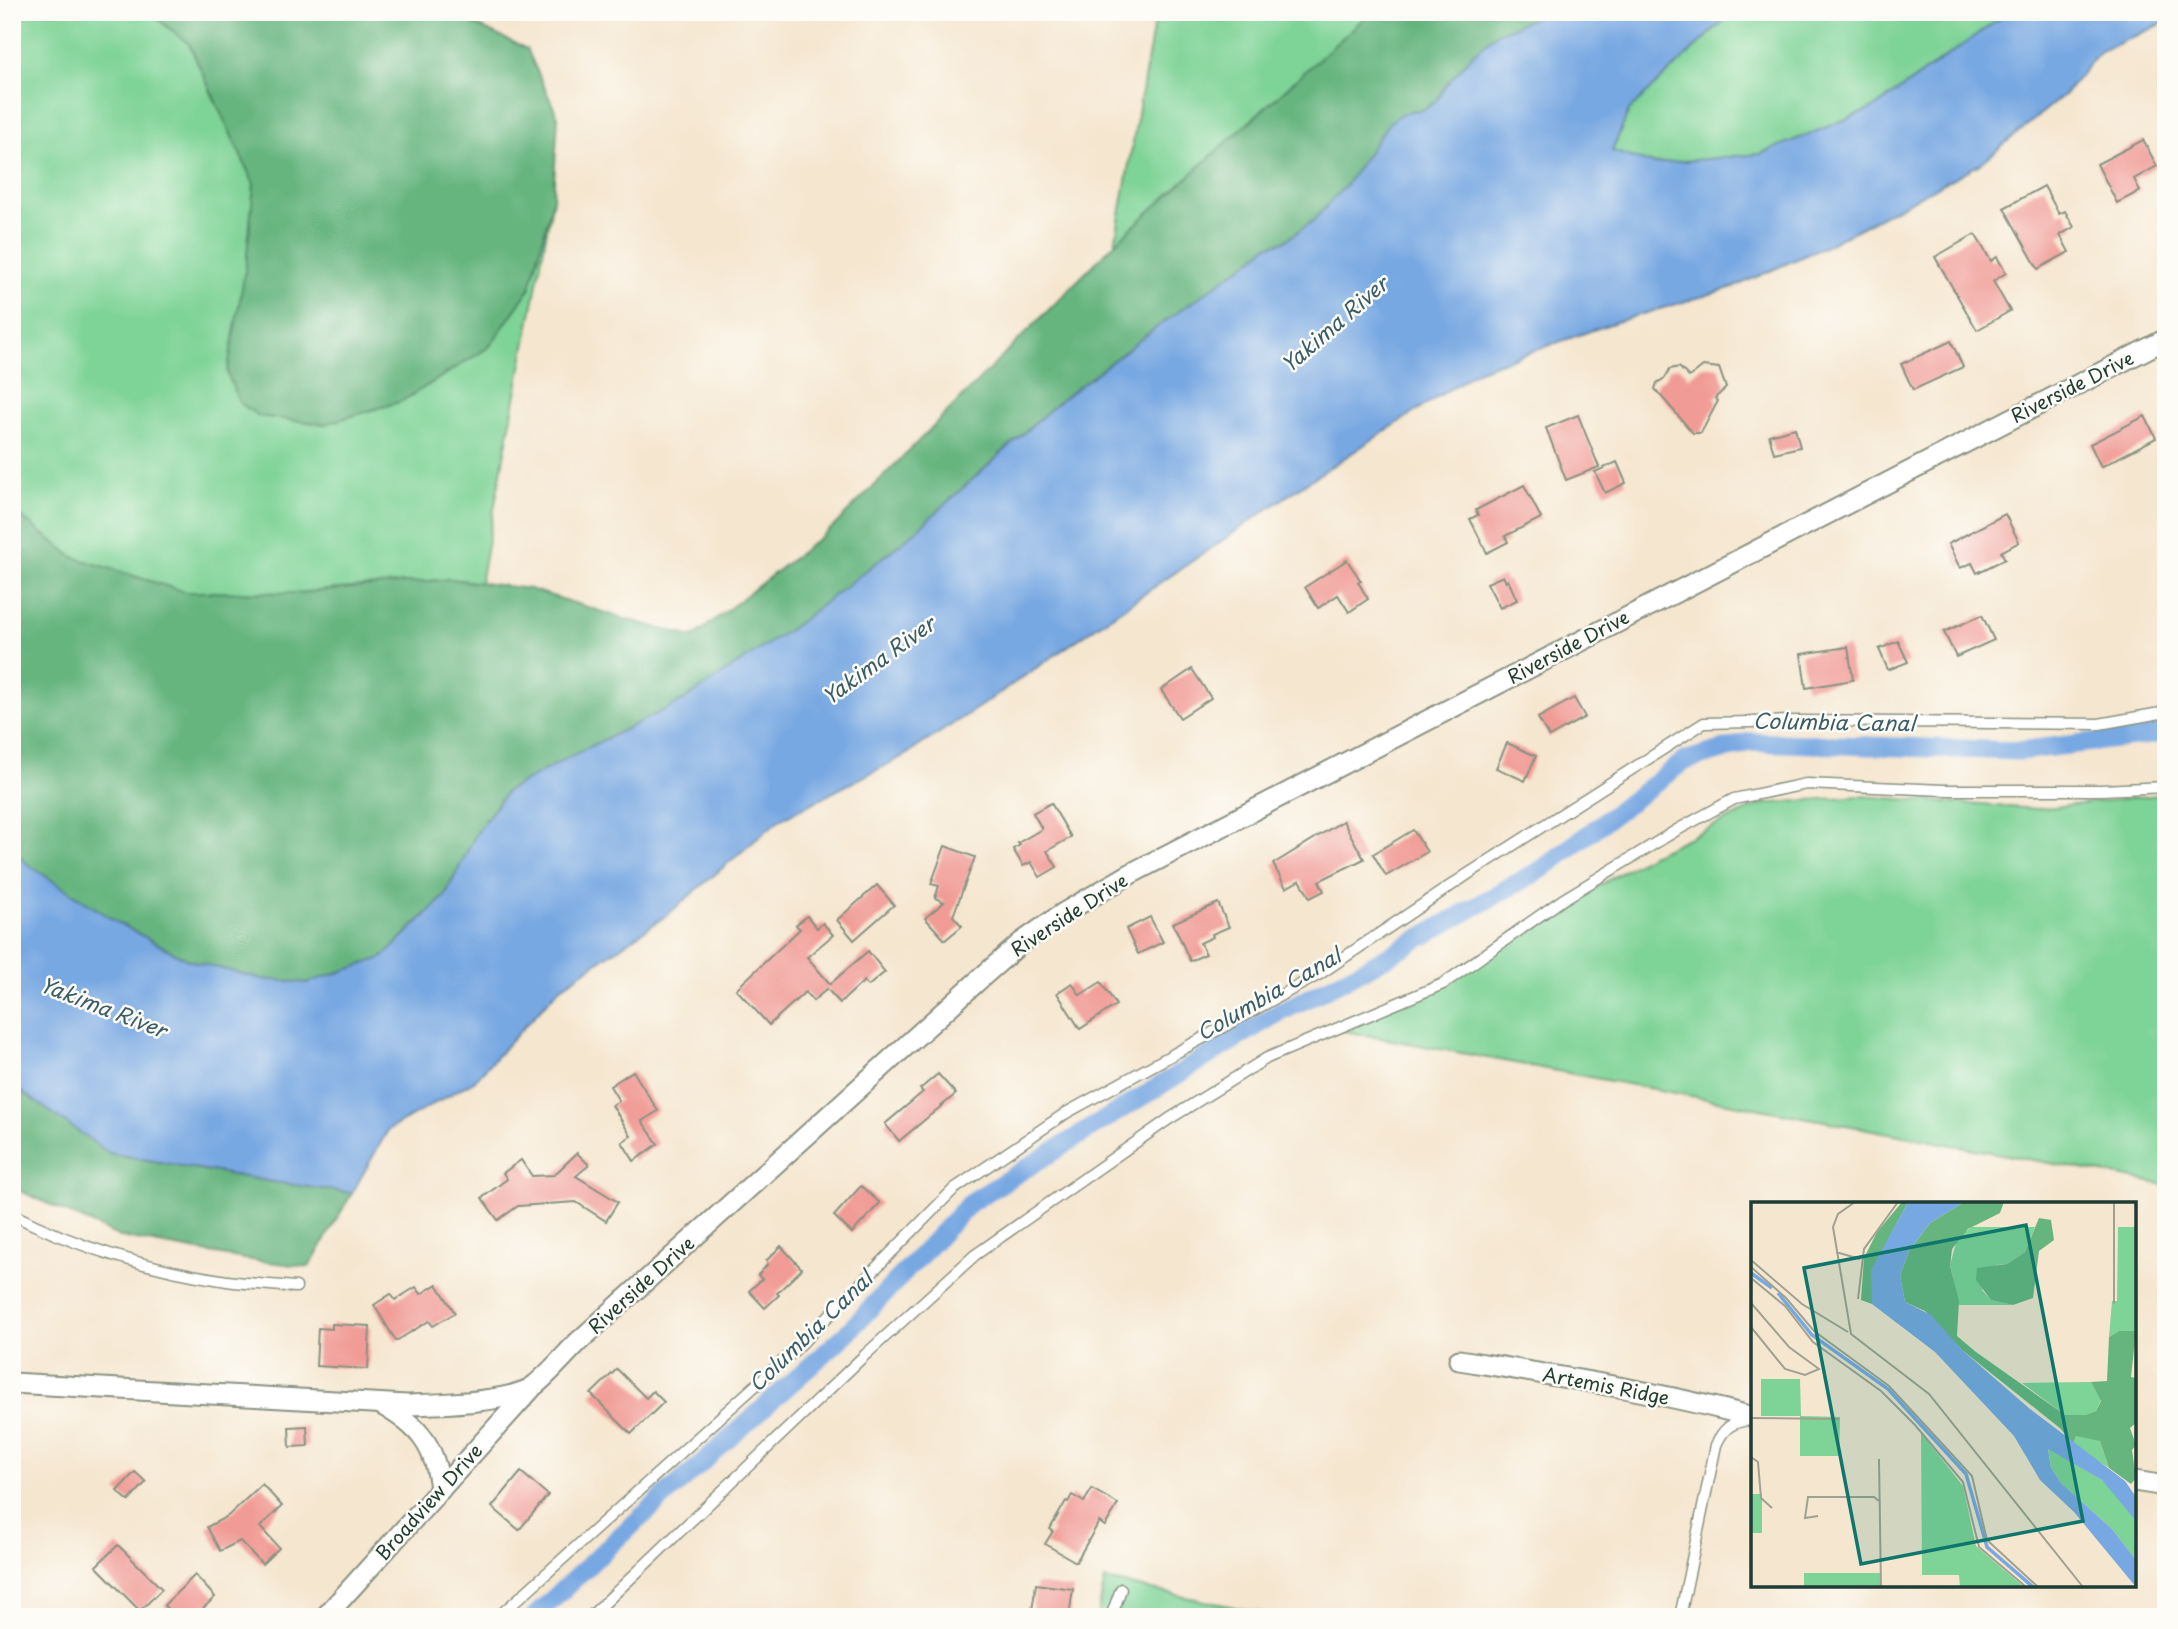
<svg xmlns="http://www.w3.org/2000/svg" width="2178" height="1629" font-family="'Playpen Sans',sans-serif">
	<rect width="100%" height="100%" fill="#fdfcf7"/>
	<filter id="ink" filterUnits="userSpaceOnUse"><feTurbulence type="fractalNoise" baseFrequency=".0143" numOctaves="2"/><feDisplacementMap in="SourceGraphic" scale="14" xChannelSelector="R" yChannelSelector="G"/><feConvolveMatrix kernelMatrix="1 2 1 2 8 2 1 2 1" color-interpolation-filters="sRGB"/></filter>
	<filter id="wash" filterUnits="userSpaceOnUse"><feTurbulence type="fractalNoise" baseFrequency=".00686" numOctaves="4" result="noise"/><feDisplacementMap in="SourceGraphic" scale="28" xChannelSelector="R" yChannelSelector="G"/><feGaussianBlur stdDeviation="1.57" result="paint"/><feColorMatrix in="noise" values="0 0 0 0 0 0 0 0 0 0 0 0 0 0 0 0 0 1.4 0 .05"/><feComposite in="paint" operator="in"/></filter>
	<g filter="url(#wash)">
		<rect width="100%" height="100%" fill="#f5e6cf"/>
		<g fill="#7ed396" stroke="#4e8865" stroke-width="2">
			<polygon points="14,12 149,12 189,44 254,184 246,265 258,416 325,424 402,401 489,347 530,288 553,199 480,583 451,579 296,593 185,592 73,557 12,510 12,23"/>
			<polygon points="1156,12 1371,12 1115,243"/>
			<polygon points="1733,12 2009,12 1874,108 1760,154 1653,164 1612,151 1629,110"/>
			<polygon points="2166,794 2166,1185 1333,1029 1409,998 1651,855 1761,804 1860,796 2037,809"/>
			<polygon points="1105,1580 1281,1617 1097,1617"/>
		</g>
		<g fill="#66b57f" stroke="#42795a" stroke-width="2">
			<polygon points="149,12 449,12 527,49 558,117 553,199 530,288 489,347 402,401 325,424 258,416 239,402 227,373 246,265 254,184 189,44"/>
			<polygon points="1371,12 1549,12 1497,33 1473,54 1446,85 1437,100 1424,110 1410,111 1388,124 1346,185 1314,220 1285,241 1267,246 1254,258 1153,330 1056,404 909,537 796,625 683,701 567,758 507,791 476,834 445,895 382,958 307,983 261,979 188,960 118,923 27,864 12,848 12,510 73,557 185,592 297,593 451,579 530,589 625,619 693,637 833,527 1115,243"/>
			<polygon points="12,1085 109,1153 273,1182 352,1193 309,1267 244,1259 120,1237 12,1187"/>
		</g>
		<polygon fill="#78a8e2" stroke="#4c728b" stroke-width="2" points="1549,12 1733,12 1629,110 1612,151 1653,164 1760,154 1874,108 2009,12 2166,12 2166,22 2099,52 2065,94 1980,164 1826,246 1734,287 1616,322 1479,370 1306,483 988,701 904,756 779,820 667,915 560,988 474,1081 388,1130 352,1193 273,1182 109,1153 12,1085 12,848 27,864 118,923 188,960 261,979 307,983 382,958 445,896 476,834 507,791 567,758 683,701 796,625 909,537 1056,404 1153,330 1254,258 1267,246 1285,241 1314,220 1346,185 1388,124 1399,115 1410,111 1424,110 1437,100 1446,85 1473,54 1497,33"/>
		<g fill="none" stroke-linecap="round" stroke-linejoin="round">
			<polyline stroke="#78a8e2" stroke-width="19" points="534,1617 611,1544 845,1335 971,1202 1273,1016 1363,970 1542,869 1684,761 1750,742 2019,751 2166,733"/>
		</g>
		<g id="blocks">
			<g fill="#f19b96">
				<polygon points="2143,140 2157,166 2134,179 2140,191 2117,203 2097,164"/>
				<polygon points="2044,186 2059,214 2065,211 2074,227 2060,235 2069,252 2038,269 2004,208"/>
				<polygon points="1975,234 1991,261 1997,257 2006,273 1993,281 2010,311 1977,330 1935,257"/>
				<polygon points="1951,341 1963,367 1913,390 1901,364"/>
				<polygon points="1703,366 1719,368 1726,388 1715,398 1718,401 1701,433 1693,433 1655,389 1657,383 1665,378 1670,369 1679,367 1689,377"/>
				<polygon points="1578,415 1599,467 1566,480 1546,428"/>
				<polygon points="2145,416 2156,438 2101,467 2090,444"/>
				<polygon points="1795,428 1800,447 1774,453 1769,435"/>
				<polygon points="1617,462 1626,483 1605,493 1595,472"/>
				<polygon points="1524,485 1541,518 1505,536 1508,542 1487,553 1470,519 1478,515 1476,510"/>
				<polygon points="2005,514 2019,542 2001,552 2005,559 1977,573 1972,563 1960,568 1948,544"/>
				<polygon points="1347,560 1361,581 1358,582 1368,599 1349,612 1338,595 1318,608 1305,587"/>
				<polygon points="1503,576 1506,582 1508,580 1517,600 1500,608 1487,583"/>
				<polygon points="1982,615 1994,640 1956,657 1944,632"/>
				<polygon points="1898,641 1908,662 1888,670 1879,649"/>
				<polygon points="1848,647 1853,680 1806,688 1801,654"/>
				<polygon points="1192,669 1211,698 1180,718 1161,690"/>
				<polygon points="1574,698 1585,717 1549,737 1538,718"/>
				<polygon points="1507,743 1536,756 1525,781 1496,768"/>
				<polygon points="1051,803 1071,837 1047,851 1057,867 1040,877 1031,862 1023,866 1013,849 1020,845 1018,843 1042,829 1033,813"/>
				<polygon points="1343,821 1364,859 1319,881 1324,891 1310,898 1300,880 1286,888 1273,864"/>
				<polygon points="1413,830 1427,852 1386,876 1373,854"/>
				<polygon points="945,846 975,857 953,916 962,926 945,940 925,918 944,902 935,898 939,886 931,884"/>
				<polygon points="877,885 894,905 854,940 837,920"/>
				<polygon points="1218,903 1229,927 1212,934 1213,937 1200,943 1206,954 1190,961 1173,923"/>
				<polygon points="807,916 817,928 823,923 833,935 807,957 830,984 868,951 885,972 868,986 864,981 840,1003 827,989 813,1001 805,992 769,1025 736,989 800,929 796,925"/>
				<polygon points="1150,917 1163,942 1138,954 1126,929"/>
				<polygon points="1101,982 1116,1005 1080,1029 1057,993 1072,983 1080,995"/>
				<polygon points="633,1071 658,1111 642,1121 658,1144 634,1161 622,1142 631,1136 612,1105 619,1101 610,1086"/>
				<polygon points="938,1074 956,1094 899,1141 885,1124 923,1092 920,1089"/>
				<polygon points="577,1153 589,1165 576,1176 618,1202 606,1221 576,1202 518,1206 498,1220 482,1198 507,1179 503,1173 521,1160 532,1176 554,1175"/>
				<polygon points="861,1186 880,1203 852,1233 834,1216"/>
				<polygon points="781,1246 802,1269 777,1293 779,1295 765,1308 749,1291 762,1279 758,1275 768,1264 766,1261"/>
				<polygon points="437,1284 455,1313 433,1326 429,1321 396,1341 374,1305 391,1294 395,1300 416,1287 421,1294"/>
				<polygon points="332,1324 370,1326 368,1369 316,1366 318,1328 332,1329"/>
				<polygon points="617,1369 646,1398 653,1391 664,1402 631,1434 591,1394"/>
				<polygon points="307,1426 308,1446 290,1447 289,1427"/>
				<polygon points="135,1472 146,1482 129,1501 117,1491"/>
				<polygon points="521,1472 548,1495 519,1530 492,1507"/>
				<polygon points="262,1484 282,1506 260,1527 279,1548 262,1564 240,1541 220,1551 207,1527 228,1516"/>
				<polygon points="1092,1489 1118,1504 1105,1526 1099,1522 1076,1562 1045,1544 1053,1531 1050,1529 1066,1501 1068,1502 1072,1495 1084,1502"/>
				<polygon points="118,1545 162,1589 140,1611 96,1566"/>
				<polygon points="195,1575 215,1597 194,1617 174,1617 164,1605"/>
				<polygon points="1036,1584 1073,1589 1069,1617 1031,1617"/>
			</g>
		</g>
	</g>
	<g filter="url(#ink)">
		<use href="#blocks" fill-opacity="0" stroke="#8a9282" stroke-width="2"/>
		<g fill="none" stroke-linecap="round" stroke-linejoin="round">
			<g stroke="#8a9282" stroke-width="13">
				<g id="service">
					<path d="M12,1214C78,1248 154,1270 227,1281C250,1284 273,1285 296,1287"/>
					<polyline points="498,1617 795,1350 954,1189 1066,1113 1318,975 1468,874 1704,723 1800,721 2099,724 2166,712"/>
					<polyline points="590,1617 865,1355 975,1255 1169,1119 1267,1058 1443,984 1562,900 1677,830 1734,799 1806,784 1944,790 2101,790 2166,787"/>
					<polyline points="1111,1617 1121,1589"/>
					<path d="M1680,1617L1716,1445C1723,1429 1731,1422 1749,1420"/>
				</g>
			</g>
			<g stroke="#8a9282" stroke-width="23">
				<g id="minor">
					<path d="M1459,1360C1557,1376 1656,1391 1753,1417"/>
					<path d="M12,1383L407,1405C436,1404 513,1403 535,1385C550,1373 564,1356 578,1342L982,977L1022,942L1062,914L1132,873L2166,339"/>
					<path d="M382,1405C419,1426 436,1446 440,1490"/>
					<polyline points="2134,1481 2166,1486"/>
					<polyline points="325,1617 531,1389"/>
				</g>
			</g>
			<use href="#service" stroke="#fff" stroke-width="10"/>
			<use href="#minor" stroke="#fff" stroke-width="19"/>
		</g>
	</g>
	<g text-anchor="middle" stroke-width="5" stroke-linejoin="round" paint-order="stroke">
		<g font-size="19" fill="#1f3d34" stroke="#fdfcf7">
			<text transform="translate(2072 387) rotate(-27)" y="7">Riverside Drive</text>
			<text transform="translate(1568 647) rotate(-28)" y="7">Riverside Drive</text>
			<text transform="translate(1069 915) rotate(-33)" y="7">Riverside Drive</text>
			<text transform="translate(641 1285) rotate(-42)" y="7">Riverside Drive</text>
			<text transform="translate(1606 1386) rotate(11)" y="7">Artemis Ridge</text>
			<text transform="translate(429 1502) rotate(-48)" y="7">Broadview Drive</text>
		</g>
		<g font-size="21" font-style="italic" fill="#3a5d68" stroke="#fdfcf7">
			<text transform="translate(1335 325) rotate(-41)" y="7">Yakima River</text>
			<text transform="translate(879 661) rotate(-36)" y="7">Yakima River</text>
			<text transform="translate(1834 723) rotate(1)" y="7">Columbia Canal</text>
			<text transform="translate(1269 995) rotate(-30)" y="7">Columbia Canal</text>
			<text transform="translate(103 1008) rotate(21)" y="7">Yakima River</text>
			<text transform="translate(811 1332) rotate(-44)" y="7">Columbia Canal</text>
		</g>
	</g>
	<g transform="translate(1751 1202)">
		<rect width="385" height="385" fill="#f5e6cf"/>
		<path d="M385,17V129H368L358,135L361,99H366L367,25H384ZM284,25L274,50L256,62L245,63L231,88L240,98L262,103H208L199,63L207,35L221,25ZM10,177H49L50,214L89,215L88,254H49V214H10ZM340,180L350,198L345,209L334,213H314L271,181ZM170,231L212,284L225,344L273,385H209L208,373H171ZM337,233L349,239L358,266L322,243L325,234ZM297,246L351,278L373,299L385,319V358L361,327L310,281L300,266ZM0,292H11V331H0ZM53,371H129V385H53Z" fill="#7ed396"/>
		<path d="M151,0H157L121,68V102L110,98L113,56L126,30ZM213,0H253L249,11L217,27L201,47L199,64L208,99L206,134L225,150L314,213H334L345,209L350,199L340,180L356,179L358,135L368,129H385L380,175L385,176V221L379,226L385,243L381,248L385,276L380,282L358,266L349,239L325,234L322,243L310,227L211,148L174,109L154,100L149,74L158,49L179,21ZM288,16L300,18L303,38L288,49L282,96L262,103L240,98L225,78L226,66L256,62L274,50Z" fill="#66b57f"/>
		<path d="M157,0H213L179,21L158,49L149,74L154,100L180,113L211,148L279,207L374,279L385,295V319L351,278L297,247L300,266L310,281L361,327L385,358V385L323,310L289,278L263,234L184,150L121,102L120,68Z" fill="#78a8e2"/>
		<path fill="none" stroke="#78a8e2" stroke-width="3.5" d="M0,71L21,86M27,91L61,133L137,187L215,272L236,345L282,385"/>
		<path fill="none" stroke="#9fa291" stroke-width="2" d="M104,0L87,12L82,25L100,132L178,192L332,385M85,50L109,57M0,58L51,102L97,130M0,65L35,96L63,129L138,184L221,274L236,338L287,385M0,76L34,104L62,140L130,189L164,223L212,280L228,345L275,385M107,97L113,47L147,0M0,101L38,145L68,167L54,173L34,167L0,125M363,102V0M0,216L88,217M0,255L7,260L10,296L21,306M128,257L130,385M67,314L54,316L57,295H123L128,299"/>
		<path fill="#0f766e" fill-opacity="0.15" stroke="#0f766e" stroke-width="3.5" d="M275,23L332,319L110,362L53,66Z"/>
		<rect width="385" height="385" fill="none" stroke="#1f3d34" stroke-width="3.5"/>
	</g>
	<rect width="2178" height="1629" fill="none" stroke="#fdfcf7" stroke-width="42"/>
</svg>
